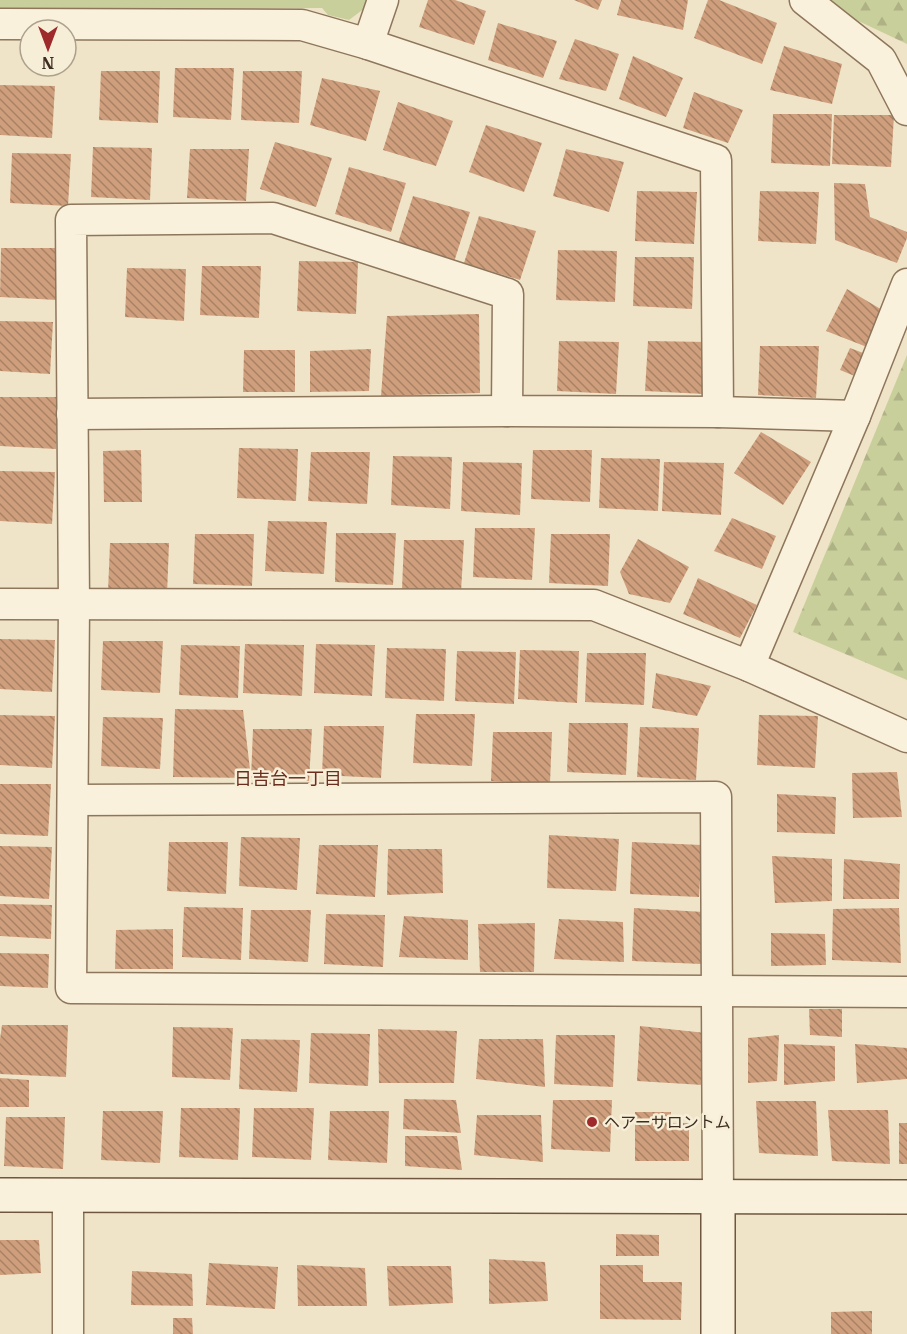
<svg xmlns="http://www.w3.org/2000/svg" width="907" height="1334" font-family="'IBM Plex Serif','Noto Sans JP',serif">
	<defs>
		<pattern id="forest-firs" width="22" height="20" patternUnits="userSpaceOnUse" patternTransform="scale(1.5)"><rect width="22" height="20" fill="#c9cf9b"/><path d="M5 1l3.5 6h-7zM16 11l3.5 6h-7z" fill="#aeb285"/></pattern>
		<pattern id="building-back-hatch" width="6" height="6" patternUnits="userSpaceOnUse" patternTransform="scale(1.5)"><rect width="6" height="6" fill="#cf9f7d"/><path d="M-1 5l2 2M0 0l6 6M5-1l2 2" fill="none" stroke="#a98266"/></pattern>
	</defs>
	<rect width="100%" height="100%" fill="#f0e4c8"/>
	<polygon fill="#c9cf9b" points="0,0 367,0 365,8 349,20 328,15 322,8 0,10"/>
	<g fill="url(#forest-firs)">
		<polygon points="814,0 907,0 907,44"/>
		<polygon points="907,355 907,680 793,632"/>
	</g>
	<g fill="url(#building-back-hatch)">
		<polygon points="428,0 455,0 486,11 474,45 419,27"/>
		<polygon points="574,0 602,0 598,10"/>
		<polygon points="621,0 688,0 683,30 617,15"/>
		<polygon points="708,0 719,0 777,23 762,64 694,38"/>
		<polygon points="498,23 557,41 543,78 488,60"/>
		<polygon points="575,39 619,54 606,91 559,79"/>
		<polygon points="784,46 842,64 832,104 770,90"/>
		<polygon points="633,56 683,78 666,117 619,99"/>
		<polygon points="175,68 234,68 231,120 173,117"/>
		<polygon points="101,71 160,71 158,123 99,120"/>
		<polygon points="243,71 302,71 299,123 241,120"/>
		<polygon points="322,78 380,91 366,141 310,125"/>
		<polygon points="0,85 55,86 52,138 0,135"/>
		<polygon points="694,92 743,110 728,143 683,128"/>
		<polygon points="398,102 453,121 436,166 383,150"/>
		<polygon points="773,114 832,114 830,166 771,163"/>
		<polygon points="834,115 894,115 891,167 832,164"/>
		<polygon points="486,125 542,143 524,192 469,172"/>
		<polygon points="275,142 332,158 316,207 260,189"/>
		<polygon points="93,147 152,148 150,200 91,197"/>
		<polygon points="190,149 249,149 246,201 187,198"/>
		<polygon points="566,149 624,162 609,212 553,196"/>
		<polygon points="12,153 71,154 68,206 10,203"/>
		<polygon points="349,167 406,183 391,232 335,214"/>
		<polygon points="834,183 865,184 870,217 907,232 907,238 897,263 835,240"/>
		<polygon points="637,191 697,192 694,244 635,241"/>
		<polygon points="760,191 819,192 816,244 758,241"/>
		<polygon points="413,196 470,212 454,262 398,243"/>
		<polygon points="479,216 536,231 520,280 464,263"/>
		<polygon points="1,248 60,248 57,300 0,297"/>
		<polygon points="558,250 617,251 615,302 556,300"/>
		<polygon points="635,257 694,257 692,309 633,306"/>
		<polygon points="299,261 358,262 356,314 297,311"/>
		<polygon points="202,266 261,266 259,318 200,315"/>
		<polygon points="127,268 186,269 184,321 125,317"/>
		<polygon points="847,289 889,314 872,349 826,331"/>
		<polygon points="479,314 480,393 381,396 387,316"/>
		<polygon points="0,321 53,322 50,374 0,371"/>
		<polygon points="559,341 619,342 616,394 557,391"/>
		<polygon points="648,341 707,342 704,394 645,391"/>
		<polygon points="760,346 819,346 816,398 758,395"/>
		<polygon points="850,348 871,356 862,379 840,370"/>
		<polygon points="371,349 369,391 310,392 310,351"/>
		<polygon points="244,350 295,350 295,392 243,392"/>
		<polygon points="0,397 58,397 56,449 0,446"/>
		<polygon points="761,432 811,462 783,505 734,473"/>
		<polygon points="239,448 298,449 296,501 237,498"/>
		<polygon points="141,450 142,502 104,502 103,451"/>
		<polygon points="533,450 592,450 590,502 531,499"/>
		<polygon points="311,452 370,452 367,504 308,501"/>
		<polygon points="393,456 452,457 450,509 391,505"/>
		<polygon points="601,458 660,459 658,511 599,508"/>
		<polygon points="463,462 522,463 520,515 461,511"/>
		<polygon points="664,462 724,463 721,515 662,511"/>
		<polygon points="0,471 55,472 52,524 0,521"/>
		<polygon points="732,518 776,536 762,569 714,551"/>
		<polygon points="268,521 327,522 324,574 265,571"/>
		<polygon points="475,528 535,528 532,580 473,577"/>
		<polygon points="336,533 396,533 393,585 335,582"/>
		<polygon points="195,534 254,534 252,586 193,584"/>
		<polygon points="551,534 610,534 608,586 549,583"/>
		<polygon points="638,539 689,567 670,603 629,594 620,572"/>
		<polygon points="404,540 464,540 461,592 402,589"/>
		<polygon points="110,543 169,543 167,595 108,592"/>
		<polygon points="698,578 757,605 740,638 683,614"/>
		<polygon points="0,639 55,640 52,692 0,689"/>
		<polygon points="103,641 163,641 160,693 101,690"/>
		<polygon points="245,644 304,645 302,696 243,693"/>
		<polygon points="316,644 375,645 372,696 314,693"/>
		<polygon points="181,645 240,646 238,698 179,695"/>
		<polygon points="387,648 446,649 444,701 385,698"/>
		<polygon points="520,650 579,651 577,703 518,699"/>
		<polygon points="457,651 516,652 514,704 455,701"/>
		<polygon points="587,653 646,653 644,705 585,702"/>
		<polygon points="656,673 711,686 697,716 652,708"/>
		<polygon points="175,709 243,710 251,778 173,777"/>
		<polygon points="416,714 475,714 472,766 413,763"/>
		<polygon points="0,715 55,716 52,768 0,765"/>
		<polygon points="759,715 818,716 815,768 757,765"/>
		<polygon points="103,717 163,718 160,769 101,766"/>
		<polygon points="569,723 628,723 626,775 567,772"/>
		<polygon points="324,726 384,726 381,778 322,775"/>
		<polygon points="640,727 699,728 696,780 637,777"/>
		<polygon points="253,729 312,729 309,781 251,778"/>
		<polygon points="493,732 552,732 550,784 491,781"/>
		<polygon points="897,772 902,817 853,818 852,773"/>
		<polygon points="0,784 51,784 48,836 0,834"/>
		<polygon points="777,794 836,797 835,834 777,832"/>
		<polygon points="549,835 619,839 616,891 547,888"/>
		<polygon points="241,837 300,838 297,890 239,886"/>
		<polygon points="169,842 228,842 226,894 167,891"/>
		<polygon points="632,842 702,845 699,897 630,894"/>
		<polygon points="319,845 378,845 375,897 316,894"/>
		<polygon points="0,846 52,847 49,899 0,896"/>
		<polygon points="388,849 442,849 443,893 387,895"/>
		<polygon points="772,856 832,859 832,901 775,903"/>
		<polygon points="844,859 900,864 899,899 843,899"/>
		<polygon points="0,904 52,905 51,939 0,936"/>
		<polygon points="184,907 243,908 241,960 182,957"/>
		<polygon points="634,908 704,912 701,964 632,961"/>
		<polygon points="899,908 901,963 832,960 833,909"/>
		<polygon points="251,910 311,910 308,962 249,959"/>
		<polygon points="326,914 385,915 383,967 324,964"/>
		<polygon points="404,916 468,920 468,960 399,957"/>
		<polygon points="559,919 623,922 624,962 554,959"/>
		<polygon points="535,923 534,972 480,972 478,924"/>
		<polygon points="173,929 173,969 115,969 116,930"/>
		<polygon points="771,933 825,934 826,965 771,966"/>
		<polygon points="0,953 49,954 48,988 0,986"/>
		<polygon points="809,1009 842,1009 842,1037 810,1035"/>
		<polygon points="2,1025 68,1025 66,1077 0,1074 0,1039"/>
		<polygon points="640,1026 706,1033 703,1085 637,1081"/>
		<polygon points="173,1027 233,1028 230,1080 172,1077"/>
		<polygon points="378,1029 457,1031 454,1083 379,1083"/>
		<polygon points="311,1033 370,1034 368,1086 309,1083"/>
		<polygon points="556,1035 615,1035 613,1087 554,1084"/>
		<polygon points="779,1035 777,1081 748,1083 748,1038"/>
		<polygon points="241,1039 300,1040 297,1092 239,1089"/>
		<polygon points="479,1039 543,1039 545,1087 476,1079"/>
		<polygon points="784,1044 835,1046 835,1081 784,1085"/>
		<polygon points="855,1044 907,1048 907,1079 857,1083"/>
		<polygon points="0,1078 29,1080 29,1107 0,1107"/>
		<polygon points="404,1099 456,1100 461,1133 403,1129"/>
		<polygon points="553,1100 612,1100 610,1152 551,1149"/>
		<polygon points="756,1101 816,1101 818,1156 759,1153"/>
		<polygon points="181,1108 240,1108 238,1160 179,1157"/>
		<polygon points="254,1108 314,1108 311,1160 252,1157"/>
		<polygon points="828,1110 888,1110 890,1164 832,1161"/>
		<polygon points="103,1111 163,1111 160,1163 101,1160"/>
		<polygon points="330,1111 389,1111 387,1163 328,1160"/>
		<polygon points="635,1112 671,1112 671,1123 689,1123 689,1161 635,1161"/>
		<polygon points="477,1115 541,1115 543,1162 474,1155"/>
		<polygon points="6,1117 65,1117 63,1169 4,1166"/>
		<rect x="899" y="1123" width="8" height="41"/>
		<polygon points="405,1136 457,1136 462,1170 405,1166"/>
		<polygon points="616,1234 659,1235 659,1256 616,1256"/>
		<polygon points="0,1240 39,1240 41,1273 0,1275"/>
		<polygon points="489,1259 545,1262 548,1301 489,1304"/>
		<polygon points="209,1263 278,1267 275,1309 206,1305"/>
		<polygon points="297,1265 365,1268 367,1306 298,1306"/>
		<polygon points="600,1265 643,1265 643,1282 682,1282 681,1320 600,1319"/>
		<polygon points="387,1266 451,1266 453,1303 389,1306"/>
		<polygon points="132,1271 192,1274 193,1306 131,1305"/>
		<polygon points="872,1311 872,1334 831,1334 831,1312"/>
		<polygon points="173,1318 192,1318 193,1334 173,1334"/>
	</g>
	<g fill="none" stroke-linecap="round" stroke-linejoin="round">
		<g stroke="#8d765c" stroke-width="33">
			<g id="street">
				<polyline points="805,0 881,60 907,110"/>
				<polyline points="0,24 302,25 368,44 383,0"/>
				<polyline points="368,44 716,160 718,412"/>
				<polyline points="72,414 507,411"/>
				<polyline points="855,416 718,412 507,411 508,294 273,218 71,220 74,604 71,988 907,992"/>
				<polyline points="0,604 594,605 749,666 907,737"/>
				<polyline points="749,666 855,416 907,284"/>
				<polyline points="73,800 716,797 718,1197"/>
				<polyline points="68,1195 68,1334"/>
			</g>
		</g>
		<g stroke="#6f573f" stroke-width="36">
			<g id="secondary">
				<polyline points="0,1195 907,1197"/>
				<polyline points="718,1334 718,1197"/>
			</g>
		</g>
		<use href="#street" stroke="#faf1dc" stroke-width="30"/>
		<use href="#secondary" stroke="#faf1dc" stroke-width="33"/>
	</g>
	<circle fill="#9e2a2b" stroke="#f7eed8" stroke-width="2" cx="592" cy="1122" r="6"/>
	<g text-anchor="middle" stroke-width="5" stroke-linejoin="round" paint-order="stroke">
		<g font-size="16" fill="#3d2e20" stroke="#f7eed8" text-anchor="start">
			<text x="604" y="1128">ヘアーサロントム</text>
		</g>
		<g font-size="18" fill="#6b2e1e" stroke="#f7eed8">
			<text x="288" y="785">日吉台一丁目</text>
		</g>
	</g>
	<g transform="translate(48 48) rotate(180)"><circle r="28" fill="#f7eed8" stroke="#ada18e" stroke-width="1.5"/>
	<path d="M0-4.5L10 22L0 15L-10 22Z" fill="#9e2a2b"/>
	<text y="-9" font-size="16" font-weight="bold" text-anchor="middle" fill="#3d2e20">N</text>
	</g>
</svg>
